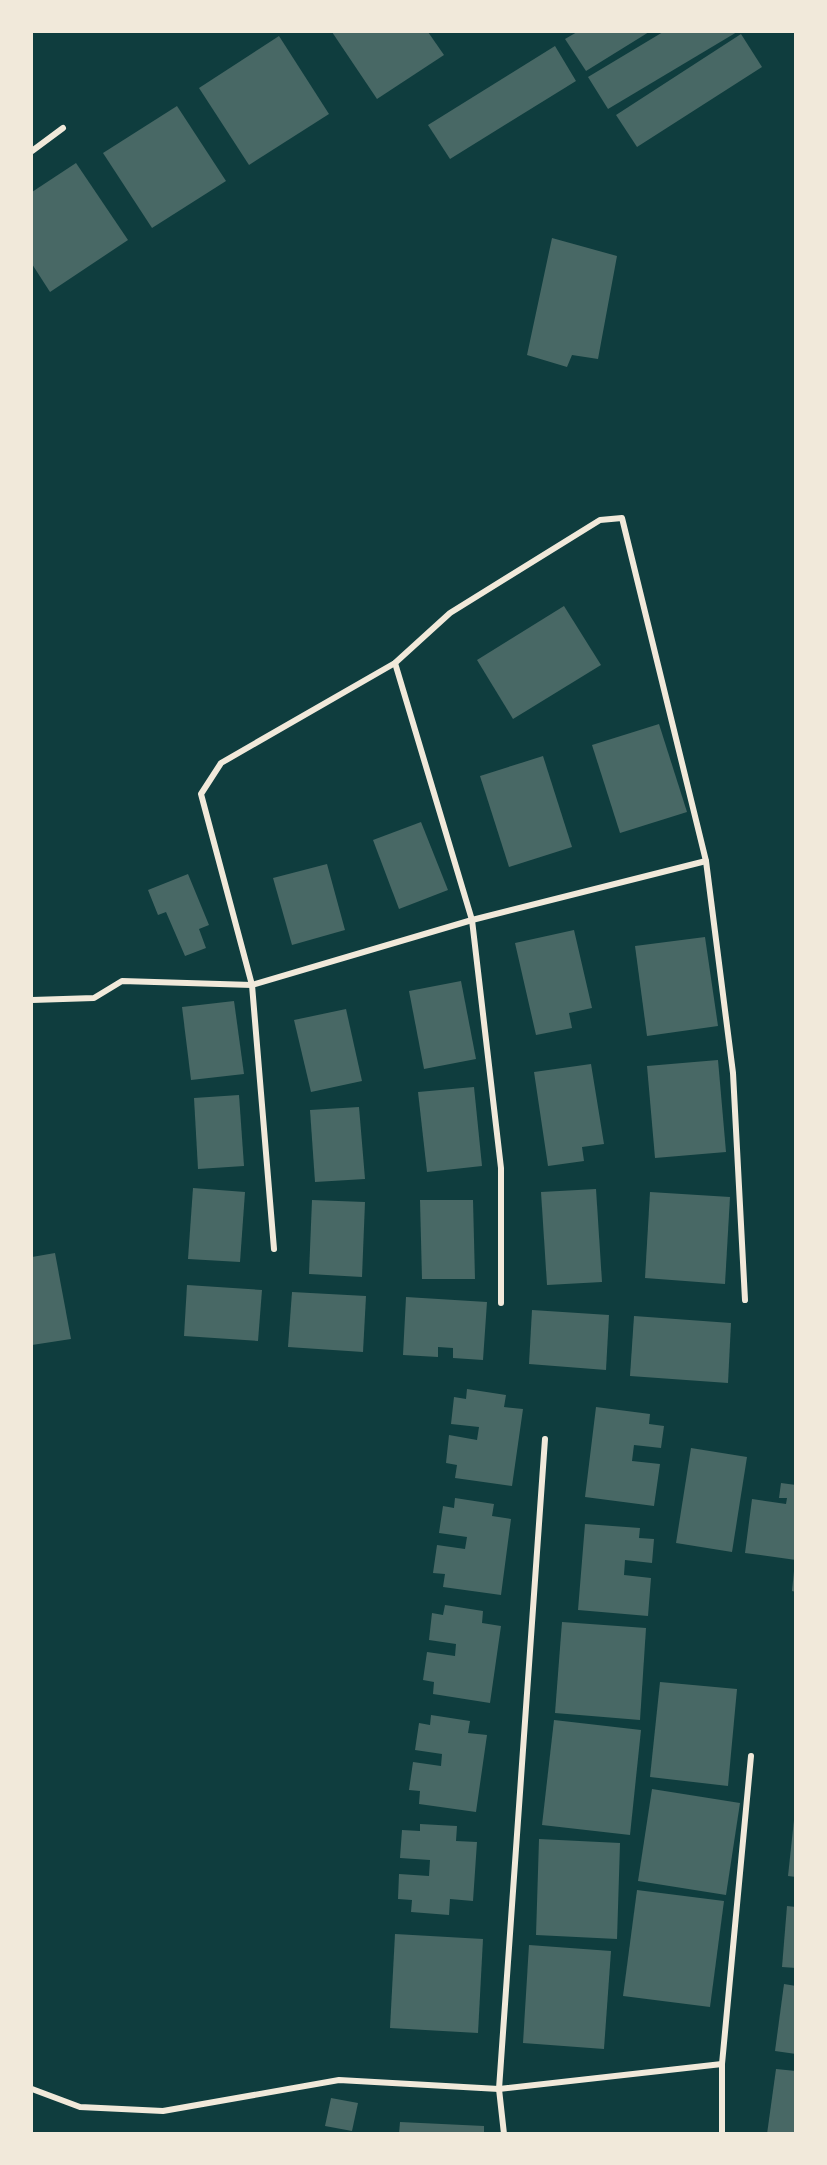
<svg xmlns="http://www.w3.org/2000/svg" width="827" height="2165" font-family="Roboto,sans-serif">
	<rect width="100%" height="100%" fill="#0f3d3e"/>
	<g fill="#486865">
		<polygon points="332,32 428,32 444,55 377,99"/>
		<polygon points="577,32 649,32 586,71 565,39"/>
		<polygon points="663,32 737,32 608,109 588,77"/>
		<polygon points="741,34 762,67 637,147 616,115"/>
		<polygon points="279,36 329,114 249,165 199,88"/>
		<polygon points="555,46 576,81 450,159 428,125"/>
		<polygon points="177,106 226,181 152,228 103,153"/>
		<polygon points="76,163 128,240 50,292 32,264 32,192"/>
		<polygon points="552,238 617,256 598,359 572,355 567,367 527,355"/>
		<polygon points="564,606 601,665 513,719 477,660"/>
		<polygon points="659,724 687,812 620,833 592,745"/>
		<polygon points="543,756 572,847 509,867 480,776"/>
		<polygon points="421,822 448,890 399,909 373,840"/>
		<polygon points="327,864 345,930 292,945 273,878"/>
		<polygon points="188,874 209,925 199,929 206,948 185,956 166,912 158,915 148,890"/>
		<polygon points="574,930 592,1008 569,1013 572,1028 536,1035 515,943"/>
		<polygon points="705,937 718,1026 647,1036 635,946"/>
		<polygon points="461,981 476,1059 424,1069 409,991"/>
		<polygon points="234,1001 244,1074 191,1080 182,1007"/>
		<polygon points="346,1009 362,1081 311,1092 294,1020"/>
		<polygon points="718,1060 726,1152 655,1158 647,1066"/>
		<polygon points="591,1064 604,1144 582,1147 584,1161 548,1166 534,1072"/>
		<polygon points="474,1087 482,1166 427,1172 418,1092"/>
		<polygon points="239,1095 244,1166 198,1169 194,1098"/>
		<polygon points="359,1107 365,1179 315,1182 310,1110"/>
		<polygon points="193,1188 245,1192 240,1262 188,1259"/>
		<polygon points="596,1189 602,1282 547,1285 541,1192"/>
		<polygon points="650,1192 730,1197 725,1284 645,1278"/>
		<polygon points="312,1200 365,1202 362,1277 309,1274"/>
		<polygon points="420,1200 473,1200 475,1279 422,1279"/>
		<polygon points="55,1253 71,1339 32,1345 32,1257"/>
		<polygon points="187,1285 262,1290 258,1341 184,1336"/>
		<polygon points="292,1292 366,1296 363,1352 288,1347"/>
		<polygon points="406,1297 487,1302 483,1360 453,1358 453,1348 438,1347 438,1357 403,1355"/>
		<polygon points="532,1310 609,1315 606,1370 529,1364"/>
		<polygon points="634,1316 731,1323 728,1383 630,1376"/>
		<polygon points="467,1389 506,1395 504,1407 523,1409 512,1486 455,1478 457,1465 446,1463 449,1435 477,1440 479,1427 451,1424 454,1397 466,1399"/>
		<polygon points="596,1407 650,1414 649,1424 664,1426 661,1448 634,1445 632,1461 660,1464 654,1506 585,1497"/>
		<polygon points="691,1448 747,1457 732,1552 676,1543"/>
		<polygon points="781,1483 796,1485 796,1560 745,1553 752,1499 786,1504 787,1498 779,1498"/>
		<polygon points="455,1498 494,1504 492,1516 511,1519 501,1595 443,1587 445,1574 433,1573 437,1545 465,1549 467,1537 439,1533 443,1506 454,1508"/>
		<polygon points="585,1524 640,1528 639,1538 654,1539 652,1563 625,1560 624,1575 651,1578 648,1616 578,1610"/>
		<polygon points="794,1571 796,1571 796,1592 792,1591"/>
		<polygon points="445,1605 483,1611 482,1623 501,1626 490,1703 433,1694 434,1682 423,1680 427,1652 455,1656 456,1644 429,1640 432,1613 443,1615"/>
		<polygon points="562,1622 646,1628 640,1720 555,1713"/>
		<polygon points="660,1682 737,1689 728,1786 650,1777"/>
		<polygon points="431,1715 470,1721 468,1733 487,1735 476,1812 419,1804 420,1791 409,1790 413,1762 441,1766 442,1754 415,1750 419,1723 430,1725"/>
		<polygon points="554,1720 641,1730 630,1835 542,1825"/>
		<polygon points="652,1789 740,1803 726,1895 638,1881"/>
		<polygon points="794,1820 796,1821 796,1877 788,1876"/>
		<polygon points="420,1824 457,1826 456,1841 477,1842 473,1901 450,1899 449,1915 411,1912 412,1900 398,1899 399,1874 429,1876 430,1860 400,1858 402,1830 420,1831"/>
		<polygon points="539,1839 620,1843 617,1939 536,1935"/>
		<polygon points="637,1890 724,1901 710,2007 623,1996"/>
		<polygon points="787,1906 796,1907 796,1968 782,1967"/>
		<polygon points="395,1934 483,1939 478,2033 390,2028"/>
		<polygon points="529,1945 611,1951 604,2049 523,2043"/>
		<polygon points="784,1984 796,1986 796,2054 775,2051"/>
		<polygon points="776,2069 796,2071 796,2134 767,2134"/>
		<polygon points="331,2098 358,2103 352,2131 325,2126"/>
		<polygon points="400,2122 484,2126 484,2134 399,2134"/>
	</g>
	<g fill="none" stroke-linecap="round" stroke-linejoin="round">
		<g stroke="#f1e9da" stroke-width="6">
			<polyline points="32,151 63,128"/>
			<polyline points="395,663 472,920 501,1168 501,1303"/>
			<polyline points="32,1000 94,998 122,981 252,985 472,920 706,861"/>
			<polyline points="274,1249 252,985 201,794 221,763 395,663 450,613 600,520 622,518 706,861 733,1073 745,1300"/>
			<polyline points="32,2089 80,2107 163,2111 339,2080 499,2089 722,2064"/>
			<polyline points="504,2134 499,2089 545,1439"/>
			<polyline points="722,2134 722,2064 751,1756"/>
		</g>
	</g>
	<rect width="827" height="2165" fill="none" stroke="#f1e9da" stroke-width="66"/>
</svg>
